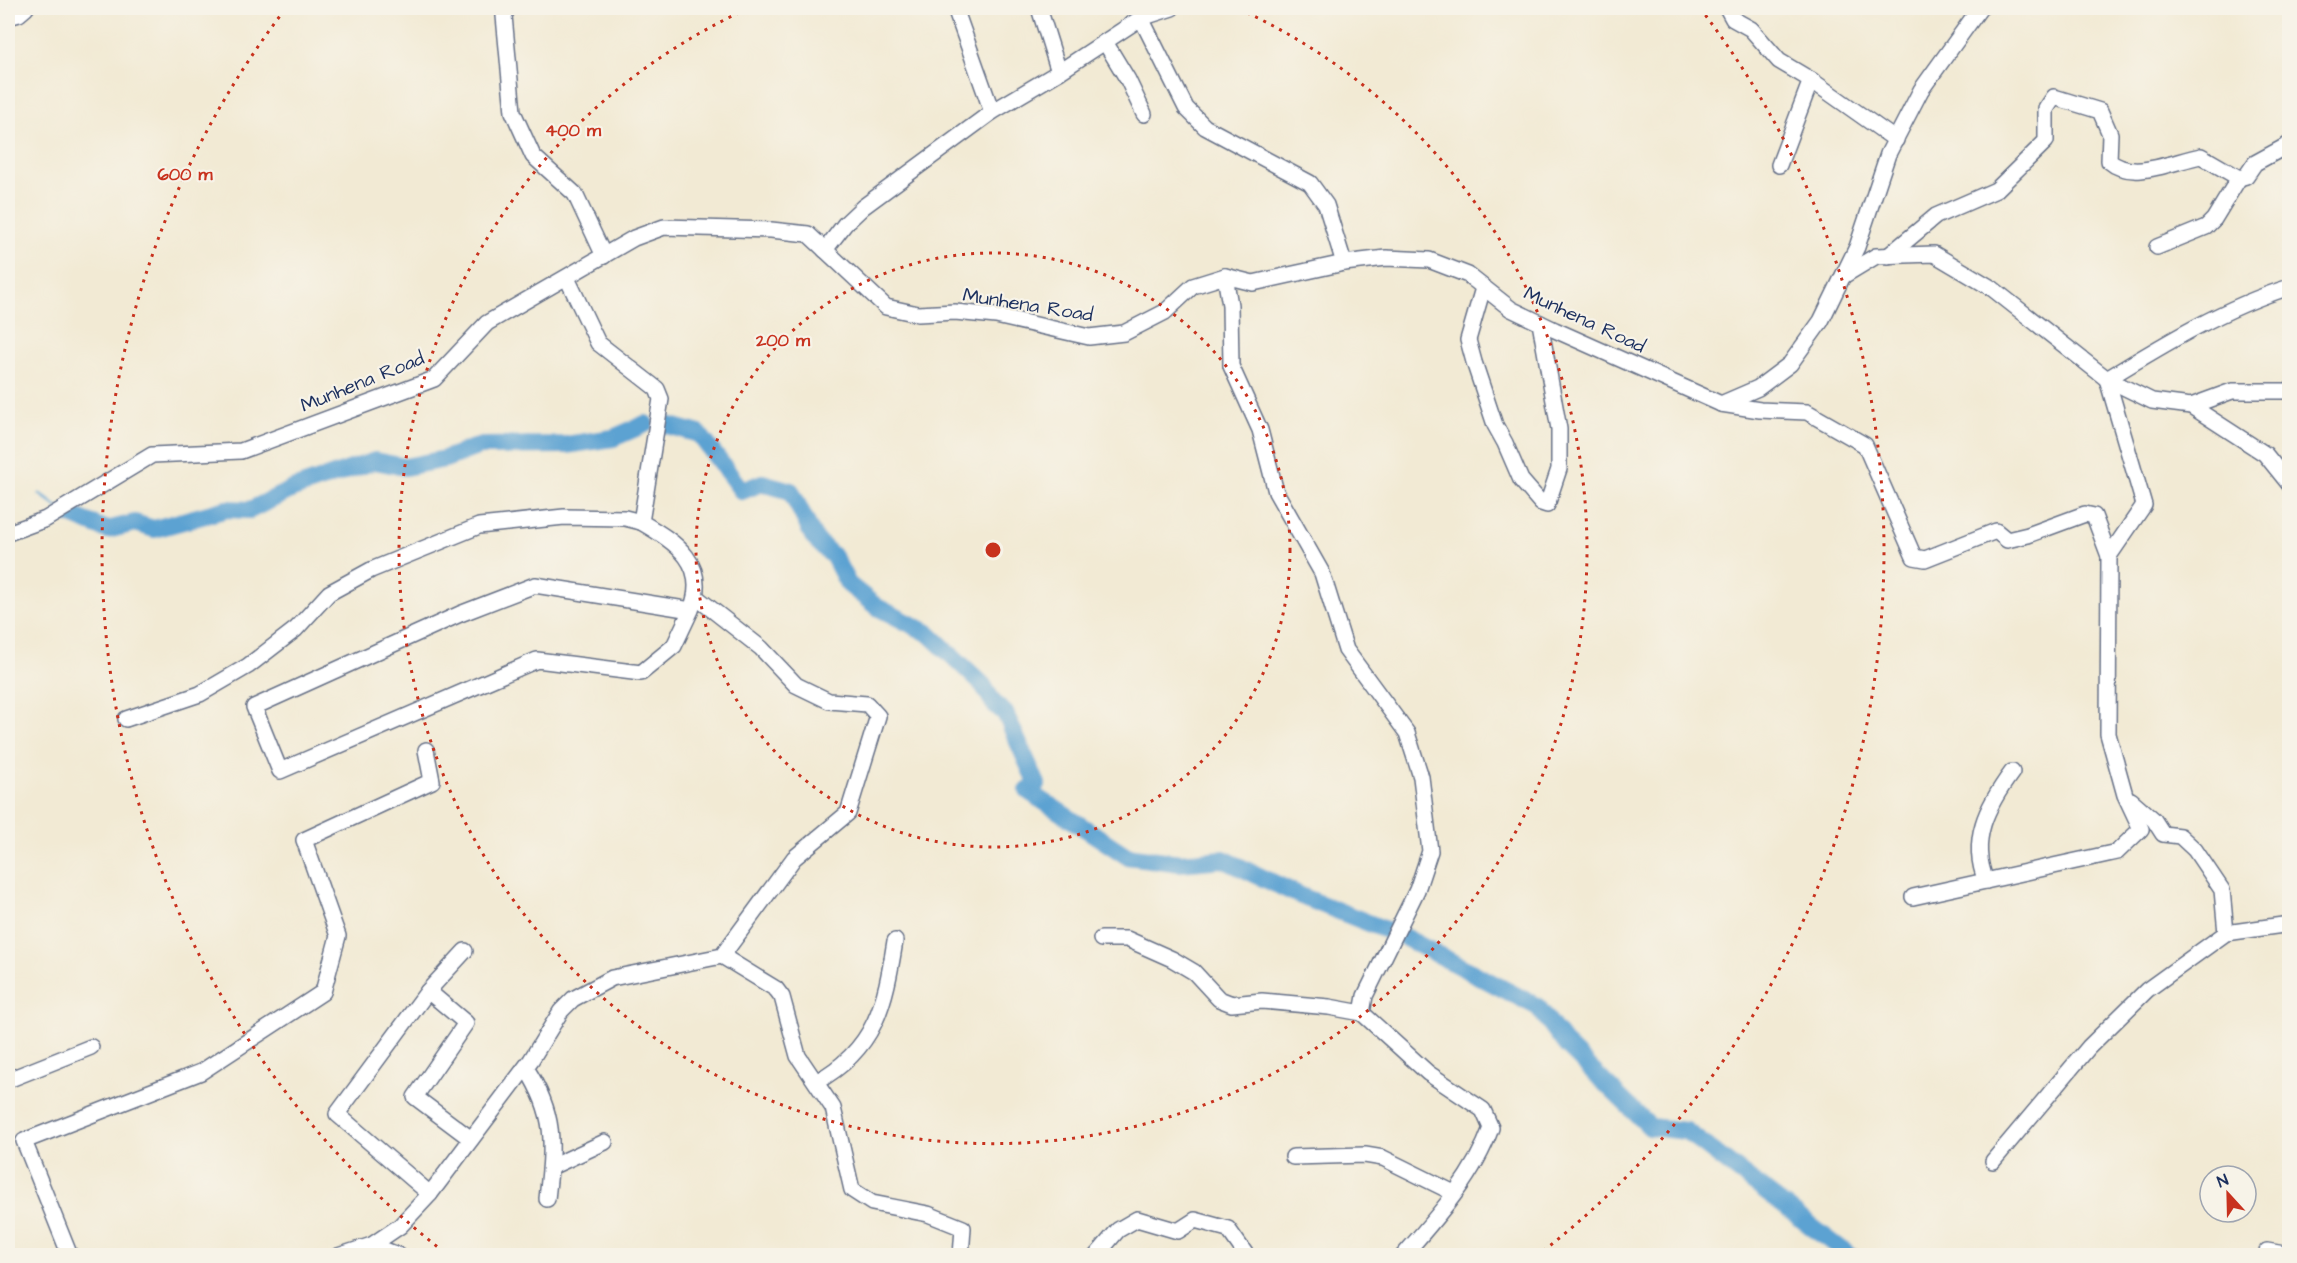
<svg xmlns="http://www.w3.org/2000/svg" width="2297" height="1263" font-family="'Architects Daughter',sans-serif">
	<rect width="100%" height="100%" fill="#f7f3e8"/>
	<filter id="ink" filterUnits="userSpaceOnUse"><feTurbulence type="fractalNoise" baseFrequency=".0167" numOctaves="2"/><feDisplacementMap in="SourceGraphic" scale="12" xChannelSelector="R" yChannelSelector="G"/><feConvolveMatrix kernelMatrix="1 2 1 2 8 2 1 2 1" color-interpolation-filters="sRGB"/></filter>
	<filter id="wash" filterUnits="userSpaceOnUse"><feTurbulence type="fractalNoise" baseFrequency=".008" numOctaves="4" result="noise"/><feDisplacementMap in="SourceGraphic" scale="24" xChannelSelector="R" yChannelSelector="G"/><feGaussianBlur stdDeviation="1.35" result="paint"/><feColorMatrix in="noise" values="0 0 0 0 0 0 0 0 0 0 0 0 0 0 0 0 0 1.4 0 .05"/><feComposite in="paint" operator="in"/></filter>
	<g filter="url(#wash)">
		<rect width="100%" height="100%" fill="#f2ead4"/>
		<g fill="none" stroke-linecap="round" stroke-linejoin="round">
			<polyline stroke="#5ca2d2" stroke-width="3" points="40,494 57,507"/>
			<g stroke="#5ca2d2" stroke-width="18">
				<polyline points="664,424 699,434 742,491 762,483 791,491 814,538 834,557 848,584 877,607 928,633 983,685 994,704 1005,713 1037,784 1028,791 1127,856 1180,863 1223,859 1301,896 1391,932"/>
				<polyline points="66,513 107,530 135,523 154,529 227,509 250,510 293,489 375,461 405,467 445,459 479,446 566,445 613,438 645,424"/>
				<polyline points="1404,937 1538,1007 1566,1045 1650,1127 1686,1131 1850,1256"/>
			</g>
		</g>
	</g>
	<g filter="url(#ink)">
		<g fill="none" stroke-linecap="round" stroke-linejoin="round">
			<g stroke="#667087" stroke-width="18">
				<g id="minor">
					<polyline points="508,8 504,16 513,112 533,156 575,194 604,256"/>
					<polyline points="955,8 992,112"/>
					<polyline points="1039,8 1059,72"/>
					<polyline points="1727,8 1733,19 1751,29 1779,61 1811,80 1896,140"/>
					<polyline points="8,17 19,14 26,8"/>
					<polyline points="1141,18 1186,108 1205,127 1310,183 1326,205 1344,263"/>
					<polyline points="1105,42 1128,80 1144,114"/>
					<polyline points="1779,165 1811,80"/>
					<polyline points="2157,247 2206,227 2214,219 2239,178"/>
					<polyline points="825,250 845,224 863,207 992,112 1059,72 1141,18 1172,8"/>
					<path d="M1888,256L1936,216L1996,190L2046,141V109L2054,97L2100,111L2110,134L2109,161C2133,182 2173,161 2201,156L2239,178L2246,176L2255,163L2288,145"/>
					<path d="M1225,276L1230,305L1231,366L1260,430L1276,492L1322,573L1346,650L1407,733L1421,777L1430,851L1417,890L1365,996L1362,1013L1428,1073L1483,1110L1491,1128C1474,1176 1437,1217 1403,1256"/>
					<polyline points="1843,276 1876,256 1934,254 1993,289 2107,379 2152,401 2191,406 2265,454 2290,485"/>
					<path d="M567,278L598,343L657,389L661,399L641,522C677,543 709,564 691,610L535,585L460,614L254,707L280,771L537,660L641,673L674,646L691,610"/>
					<polyline points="1483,288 1468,340 1474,362 1495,425 1505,443 1521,480 1541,503 1547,505 1559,469 1559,429 1540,323"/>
					<polyline points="1721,404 1760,410 1807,412 1865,445 1914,557 1925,559 1996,531 2007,540 2028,535 2085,514 2094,516 2109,556"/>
					<polyline points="2191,406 2232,391 2290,391"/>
					<polyline points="8,533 46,519 152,455 241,451 434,379 487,323 634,238 664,227 771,230 808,234 886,307 918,314 955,312 996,316 1089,337 1124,333 1165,312 1193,286 1225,276 1253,283 1344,263 1386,258 1429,260 1468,275 1511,309 1555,330 1721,404 1758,388 1790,364 1821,321 1857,247 1888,154 1921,90 1980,8"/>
					<polyline points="126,719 200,694 248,666 296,629 329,593 371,570 479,526 564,517 625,518 641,522"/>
					<polyline points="2131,800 2154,820 2163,834 2180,836 2195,850 2222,890 2226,933"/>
					<path d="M1986,881C1969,840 1987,806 2012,772"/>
					<path d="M1913,897L2117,852L2141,829L2125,795L2108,734L2109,556L2144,505L2107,379C2164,344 2225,307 2290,287"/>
					<polyline points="1101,939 1127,939 1172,959 1194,972 1219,999 1232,1004 1262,1001 1329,1007 1362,1013"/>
					<polyline points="722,956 776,989 782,997 798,1056 833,1108 852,1190 872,1203 928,1214 963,1228 961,1256"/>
					<polyline points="428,991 466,1023 415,1097 471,1139"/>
					<path d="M526,1068C557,1116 553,1145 547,1199"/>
					<polyline points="8,1080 91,1047"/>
					<path d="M816,1082C876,1049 885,1004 895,941"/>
					<polyline points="1293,1157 1365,1155 1383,1158 1454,1193"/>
					<polyline points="1993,1161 2089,1047 2147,990 2226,933 2290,924"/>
					<polyline points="551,1167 605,1142"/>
					<polyline points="430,1194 337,1114 428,991 465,951"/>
					<polyline points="372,1245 400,1256"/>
					<polyline points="2267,1251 2290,1255"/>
					<polyline points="70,1256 24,1141 201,1072 323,992 338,936 304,840 432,781 426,750"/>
					<polyline points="338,1256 372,1245 400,1226 430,1194 531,1060 561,1011 573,999 612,978 722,956 794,858 848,813 878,716 867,704 829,701 796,685 761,648 696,597"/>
					<polyline points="1096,1256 1118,1230 1137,1219 1178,1231 1195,1220 1228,1229 1247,1256"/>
				</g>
			</g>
			<use href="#minor" stroke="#fff" stroke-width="15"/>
		</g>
	</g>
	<g fill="none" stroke="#c8321e" stroke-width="3" stroke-dasharray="3 6">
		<circle cx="993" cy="550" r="297"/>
		<path d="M1239 9A594 594 0 1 1 747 9"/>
		<path d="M444 1252A891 891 0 0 1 286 8M1700 8A891 891 0 0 1 1542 1252"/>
	</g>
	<g text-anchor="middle" stroke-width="4.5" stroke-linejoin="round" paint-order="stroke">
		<g font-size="20" fill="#1b2f5e" stroke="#f7f3e8">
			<text transform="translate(1028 304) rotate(9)" y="7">Munhena Road</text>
			<text transform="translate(1585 319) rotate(25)" y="7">Munhena Road</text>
			<text transform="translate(362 381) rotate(-22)" y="7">Munhena Road</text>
		</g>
	</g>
	<circle cx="993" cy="550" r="9" fill="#c8321e" stroke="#f7f3e8" stroke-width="3"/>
	<g font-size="18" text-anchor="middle" font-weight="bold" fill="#c8321e" stroke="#f7f3e8" stroke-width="4.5" stroke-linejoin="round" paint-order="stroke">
		<text x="573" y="136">400 m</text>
		<text x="185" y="180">600 m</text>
		<text x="783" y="346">200 m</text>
	</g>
	<rect width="2297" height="1263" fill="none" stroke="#f7f3e8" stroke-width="30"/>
	<g transform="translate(2228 1194) rotate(338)"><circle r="28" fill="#f7f3e8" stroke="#9fa5b1" stroke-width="1.5"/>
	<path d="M0-4.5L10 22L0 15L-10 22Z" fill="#c8321e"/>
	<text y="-9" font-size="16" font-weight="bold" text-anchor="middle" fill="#1b2f5e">N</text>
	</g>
</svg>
